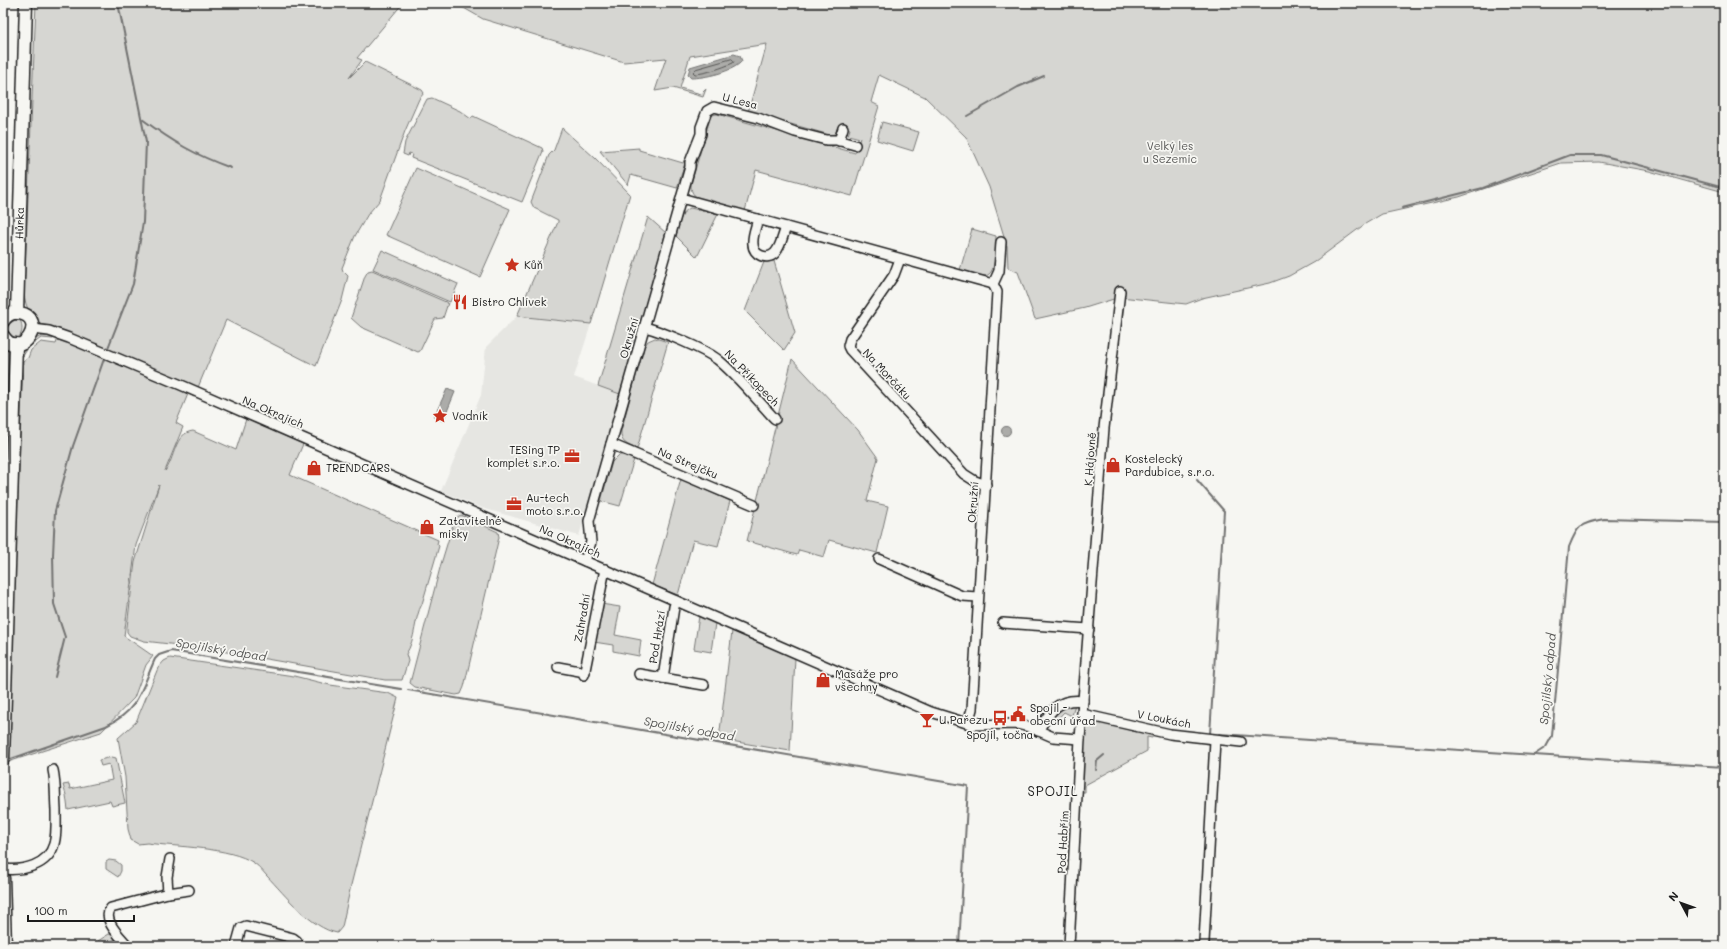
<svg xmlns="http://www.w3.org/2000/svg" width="1727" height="949" font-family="Mali,sans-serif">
	<rect width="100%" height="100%" fill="#f6f6f2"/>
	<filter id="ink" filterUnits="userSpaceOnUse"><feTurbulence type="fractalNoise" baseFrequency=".025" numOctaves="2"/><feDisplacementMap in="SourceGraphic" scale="8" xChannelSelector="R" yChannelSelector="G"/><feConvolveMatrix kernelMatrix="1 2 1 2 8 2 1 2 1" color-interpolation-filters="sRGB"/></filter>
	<g filter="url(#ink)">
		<polygon fill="#e6e6e2" points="517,316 591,324 574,377 620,394 579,536 482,508 441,491 481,395 486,347"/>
		<g fill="#d6d6d2" stroke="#797977">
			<path d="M36,3H403L357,58L362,60L349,78L365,62L422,90L424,93L419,99L405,131L380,200L368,214L355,236L342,268L343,271L348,276L342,300L316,366L226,320L194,397L188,394L176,423L183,427L165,471C175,459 174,433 193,431L236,450L246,419L303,444L290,475L438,540L437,544L439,546L422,604C414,618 416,639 406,654L408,661L402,680H385L204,648L144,641L130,636L127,632V627L135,562L159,485L136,545L124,636L153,656L146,665L134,698L101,732L8,762L23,362L28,358L31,350L41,342L56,344L58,338C40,321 28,322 24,294Z"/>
			<path d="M455,3H1724V192L1649,171L1599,162L1561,163L1459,197L1382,214L1365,224L1314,262L1289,276L1270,283L1202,298L1186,304L1120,297L1085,308L1035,319L1018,272L1008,268L1007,246L989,187L966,137L925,97L879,75L871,102L879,106L852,196L756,170L745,211L698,198C692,194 691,191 691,184L711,115L717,114L855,153L860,138L848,135L850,129L839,125L835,134L830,135L748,112L767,44L690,56L680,88L701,94L706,89L703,97L673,88L655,91L666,58L624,62L483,19Z"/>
			<polygon points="432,98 460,111 471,119 473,116 542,148 543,151 522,202 411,158 412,154 409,153 408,156 403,154 405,142 427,99"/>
			<polygon points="882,122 919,132 913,151 877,140"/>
			<polygon points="562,128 595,158 630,194 591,324 517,316 558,222 558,220 534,208 531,202 549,155 554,150"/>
			<polygon points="639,148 639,150 683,163 684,160 686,160 677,188 631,175 628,185 600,151"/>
			<polygon points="416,168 510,209 480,277 386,235"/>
			<path d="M690,208L718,214L697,257L676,236C679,226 680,212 690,208Z"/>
			<polygon points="648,217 666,233 620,394 598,386"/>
			<path d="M972,229L996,236C995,247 998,278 982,276C975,275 967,272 960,270Z"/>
			<polygon points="382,250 458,284 450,302 373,269"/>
			<polygon points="774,261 795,333 784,350 745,311 764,262"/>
			<polygon points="372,270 448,303 443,318 435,319 420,351 418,352 361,327 351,318 365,276 368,271"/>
			<path d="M15,320H20C23,326 23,333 18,338L11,336L8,330L9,324Z"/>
			<path d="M43,336L54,337L53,339L41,338L28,348L23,356C24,346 33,338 43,336Z"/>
			<path d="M655,338L668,342L637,449C628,445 620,443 621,431L644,347L648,341Z"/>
			<polygon points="792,359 858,430 878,458 867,501 888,506 877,553 829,540 824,557 799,550 797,555 747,541"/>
			<polygon points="619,455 623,455 634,459 620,506 601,501 612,462"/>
			<polygon points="681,479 730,501 718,546 693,540 678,595 652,585"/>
			<polygon points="461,515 498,532 499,537 464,687 461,694 456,695 415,687 410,683 441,564 455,518"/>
			<polygon points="601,604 620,607 615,635 641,640 639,656 613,651 613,645 594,642"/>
			<polygon points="699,616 715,623 711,652 694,649"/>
			<polygon points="732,631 795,658 790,751 719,739"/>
			<path d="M170,658L294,676L330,685L388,693L398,698L351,885L342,927L337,933C311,928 285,895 267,876C263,872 260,867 254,863C230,847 176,847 147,843L138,844L131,840L128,829L125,777L118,738L136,722L158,668L164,661Z"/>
			<path d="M1075,704L1072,716L1064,712L1053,724L1045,723C1053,712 1061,705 1075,704Z"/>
			<polygon points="1091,718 1098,719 1102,723 1137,732 1140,730 1153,734 1152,738 1147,737 1147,751 1085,785 1085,792 1081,792 1085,725"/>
			<polygon points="112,757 116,758 125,803 112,806 110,801 68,810 66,795 63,785 69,784 70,789 112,780 109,764 101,766 99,760"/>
			<polygon points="109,860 116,861 121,865 121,871 118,877 106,869 106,862"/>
			<polygon points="109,934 113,935 117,939 111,941 104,946 90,946"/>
			<polygon points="1174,940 1227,943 1227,946 1173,946"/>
		</g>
		<g fill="#acaca9" stroke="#727271">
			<path d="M734,54L740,56L742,61C733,72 704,78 691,78L688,75L690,67Z"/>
			<polygon points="447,389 455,392 443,421 434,417"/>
			<circle cx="1006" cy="431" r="4.5"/>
		</g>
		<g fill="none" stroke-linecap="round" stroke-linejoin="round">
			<path stroke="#565654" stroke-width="1" d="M732,59L734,61L733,63C721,68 708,73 695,74L693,72L696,69Z"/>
			<g stroke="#727271" stroke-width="2">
				<polyline points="967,116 1018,87 1044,76"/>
				<path d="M142,119C173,142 195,155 231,168"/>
				<polyline points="1402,208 1483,188 1570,155 1601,155 1724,188"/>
				<polyline points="108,348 133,284 143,222 146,142 118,3"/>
				<polyline points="1197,480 1224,511 1210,734"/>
				<polyline points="55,677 65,637 54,604 53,555 55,511 73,446 104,359"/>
				<polyline points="408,690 968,786 959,946"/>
				<path d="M1219,734L1534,755L1546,747L1552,736L1569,547C1578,524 1580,524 1604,519L1724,522"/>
				<polyline points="1534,755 1724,767"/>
				<path d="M8,760L106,726C139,710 141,690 155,659L159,655L171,651L401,689"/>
				<polyline points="1096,770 1097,761 1104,755"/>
			</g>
			<g stroke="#1c1c1c" stroke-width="12">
				<g id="minor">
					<polyline points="839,141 843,128"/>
					<polyline points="681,198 993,284"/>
					<path d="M758,219C756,227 752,236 753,244C753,255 767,261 775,253C781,246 783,235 786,227"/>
					<polyline points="900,259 894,275 850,339 848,346 850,350 964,474 975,481 986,485"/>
					<path d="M645,327C663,332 702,348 717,359C736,374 758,401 775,419"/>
					<polyline points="33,329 49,331 69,338 181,385 931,712 973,725 1017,724 1030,727 1053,737 1080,739"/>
					<polyline points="611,444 754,505"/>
					<polyline points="879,559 962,596 978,597"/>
					<polyline points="585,561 591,542 589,521 690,167 690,162 701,134 701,127 707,111 714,107 758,118 795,132 826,140 837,140 855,145"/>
					<polyline points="1003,623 1089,629"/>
					<polyline points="558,667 585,672"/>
					<polyline points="639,674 704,685"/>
					<polyline points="584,675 605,569"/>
					<polyline points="663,678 674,607 676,601"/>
					<polyline points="1082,714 1170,734 1241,742"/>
					<polyline points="968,723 972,709 997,292 993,284 999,271 1001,242"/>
					<path d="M1038,731C1050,711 1058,698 1083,701"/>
					<path d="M3,869C23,871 48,866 54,844C57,834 56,821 56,810C55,797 56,783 53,770"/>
					<polyline points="168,893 167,877 170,859"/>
					<polyline points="1204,942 1215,740"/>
					<path d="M128,946C121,937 101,920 111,908L168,893L189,890"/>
					<polyline points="236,946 241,928 246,926 293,938 297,941 297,946"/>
					<polyline points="1069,946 1080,739 1104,428 1120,291"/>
				</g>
			</g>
			<g stroke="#1c1c1c" stroke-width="15">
				<g id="major">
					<path id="s1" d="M17,313L26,3"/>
					<path d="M3,321C7,315 12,312 19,313C49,317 22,364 3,336"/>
					<polyline points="3,759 16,344"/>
					<polyline points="3,878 5,946"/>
				</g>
			</g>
			<use href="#minor" stroke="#f6f6f2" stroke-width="9"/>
			<use href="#major" stroke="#f6f6f2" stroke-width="12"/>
		</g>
	</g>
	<defs>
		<g id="sight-bare" transform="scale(1.2)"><path d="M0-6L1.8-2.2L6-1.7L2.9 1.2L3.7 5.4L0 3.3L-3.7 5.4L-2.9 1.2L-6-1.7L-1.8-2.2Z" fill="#c8321e" stroke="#f6f6f2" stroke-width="2.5" paint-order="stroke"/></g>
		<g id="restaurant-bare" transform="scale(1.2)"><path d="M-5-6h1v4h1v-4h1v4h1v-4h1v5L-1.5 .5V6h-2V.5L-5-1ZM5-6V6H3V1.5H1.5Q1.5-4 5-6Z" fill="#c8321e" stroke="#f6f6f2" stroke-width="2.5" paint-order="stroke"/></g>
		<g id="office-bare" transform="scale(1.2)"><path d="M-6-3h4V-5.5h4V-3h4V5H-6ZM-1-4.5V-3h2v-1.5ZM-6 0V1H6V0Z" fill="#c8321e" stroke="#f6f6f2" stroke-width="2.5" paint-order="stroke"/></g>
		<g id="shop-bare" transform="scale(1.2)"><path d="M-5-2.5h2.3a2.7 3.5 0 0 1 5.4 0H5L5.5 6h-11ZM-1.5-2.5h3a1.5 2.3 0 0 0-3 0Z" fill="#c8321e" stroke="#f6f6f2" stroke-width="2.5" paint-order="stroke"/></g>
		<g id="civic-bare" transform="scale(1.2)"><path d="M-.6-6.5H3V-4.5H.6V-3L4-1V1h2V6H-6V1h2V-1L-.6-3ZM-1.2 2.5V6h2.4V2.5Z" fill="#c8321e" stroke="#f6f6f2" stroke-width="2.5" paint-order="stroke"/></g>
		<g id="bus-bare" transform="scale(1.2)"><path d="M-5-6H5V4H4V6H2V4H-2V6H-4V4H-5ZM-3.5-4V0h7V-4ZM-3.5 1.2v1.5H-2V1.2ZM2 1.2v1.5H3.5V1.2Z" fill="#c8321e" stroke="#f6f6f2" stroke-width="2.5" paint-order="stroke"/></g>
		<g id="bar-bare" transform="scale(1.2)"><path d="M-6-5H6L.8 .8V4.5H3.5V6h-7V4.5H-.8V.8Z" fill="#c8321e" stroke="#f6f6f2" stroke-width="2.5" paint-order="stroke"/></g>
	</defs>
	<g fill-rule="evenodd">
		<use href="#sight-bare" x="512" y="265"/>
		<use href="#restaurant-bare" x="460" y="302"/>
		<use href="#sight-bare" x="440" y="416"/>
		<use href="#office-bare" x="572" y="456"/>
		<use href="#shop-bare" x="1113" y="465"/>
		<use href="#shop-bare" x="314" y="468"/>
		<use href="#office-bare" x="514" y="504"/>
		<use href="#shop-bare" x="427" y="527"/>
		<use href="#shop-bare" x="823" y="680"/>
		<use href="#civic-bare" x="1018" y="714"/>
		<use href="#bus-bare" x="1000" y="718"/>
		<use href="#bar-bare" x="927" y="720"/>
	</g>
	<g text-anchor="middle" stroke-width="3.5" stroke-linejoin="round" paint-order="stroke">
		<g font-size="11" fill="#1c1c1c" stroke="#f6f6f2">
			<text transform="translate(740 101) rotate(14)" y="4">U Lesa</text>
			<text dy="4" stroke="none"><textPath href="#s1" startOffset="90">Hůrka</textPath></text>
			<text transform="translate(629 338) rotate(-74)" y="4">Okružní</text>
			<text transform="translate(887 374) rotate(47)" y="4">Na Morčáku</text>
			<text transform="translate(752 378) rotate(46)" y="4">Na Příkopech</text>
			<text transform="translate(273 412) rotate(23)" y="4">Na Okrajích</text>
			<text transform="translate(1090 459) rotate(-86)" y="4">K Hájovně</text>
			<text transform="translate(688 463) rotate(23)" y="4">Na Strejčku</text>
			<text transform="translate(973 502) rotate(-86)" y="4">Okružní</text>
			<text transform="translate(570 541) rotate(24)" y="4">Na Okrajích</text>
			<text transform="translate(582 618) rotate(-80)" y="4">Zahradní</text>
			<text transform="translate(657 637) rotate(-81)" y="4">Pod Hrází</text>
			<text transform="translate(1164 719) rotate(11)" y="4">V Loukách</text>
			<text transform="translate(1063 842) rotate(-87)" y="4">Pod Habřím</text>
		</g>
		<g font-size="11" fill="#545453" stroke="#f6f6f2">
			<text x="1170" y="150">Velký les<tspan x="1170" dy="13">u Sezemic</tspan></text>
		</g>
		<g font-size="11" fill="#1c1c1c" stroke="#f6f6f2" text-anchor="start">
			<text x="524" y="269">Kůň</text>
			<text x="472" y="306">Bistro Chlívek</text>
			<text x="452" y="420">Vodník</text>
			<text x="560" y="454" text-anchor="end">TESing TP<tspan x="560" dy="13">komplet s.r.o.</tspan></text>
			<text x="1125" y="463">Kostelecký<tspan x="1125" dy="13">Pardubice, s.r.o.</tspan></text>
			<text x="326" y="472">TRENDCARS</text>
			<text x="526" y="502">Au-tech<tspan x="526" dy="13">moto s.r.o.</tspan></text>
			<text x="439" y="525">Zatavitelné<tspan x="439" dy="13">misky</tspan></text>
			<text x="835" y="678">Masáže pro<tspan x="835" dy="13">všechny</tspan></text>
			<text x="1030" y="712">Spojil -<tspan x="1030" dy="13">obecní úřad</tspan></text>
			<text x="939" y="724">U Pařezu</text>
			<text x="1000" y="739" text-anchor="middle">Spojil, točna</text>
		</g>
		<g font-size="12" font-style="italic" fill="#565654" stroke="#f6f6f2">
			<text transform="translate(221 650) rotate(9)" y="4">Spojilský odpad</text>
			<text transform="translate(1548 679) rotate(-85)" y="4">Spojilský odpad</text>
			<text transform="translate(689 729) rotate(10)" y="4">Spojilský odpad</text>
		</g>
		<g font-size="13" letter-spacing="1" fill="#1c1c1c" stroke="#f6f6f2">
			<text x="1053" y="796">SPOJIL</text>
		</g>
	</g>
	<rect width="1727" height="949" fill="none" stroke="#f6f6f2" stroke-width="16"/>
	<rect x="8" y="8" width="1711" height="933" fill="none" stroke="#1c1c1c" stroke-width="1.5" filter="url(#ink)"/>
	<g transform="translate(1681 903) rotate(311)" stroke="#f6f6f2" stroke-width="3" paint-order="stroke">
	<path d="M0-3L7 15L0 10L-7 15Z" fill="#1c1c1c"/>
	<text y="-6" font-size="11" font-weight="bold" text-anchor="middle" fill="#1c1c1c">N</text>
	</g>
	<path d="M28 915v6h106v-6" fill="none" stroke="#1c1c1c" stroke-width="2"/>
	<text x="34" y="915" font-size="12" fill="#1c1c1c" stroke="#f6f6f2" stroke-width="3" paint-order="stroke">100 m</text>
</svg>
